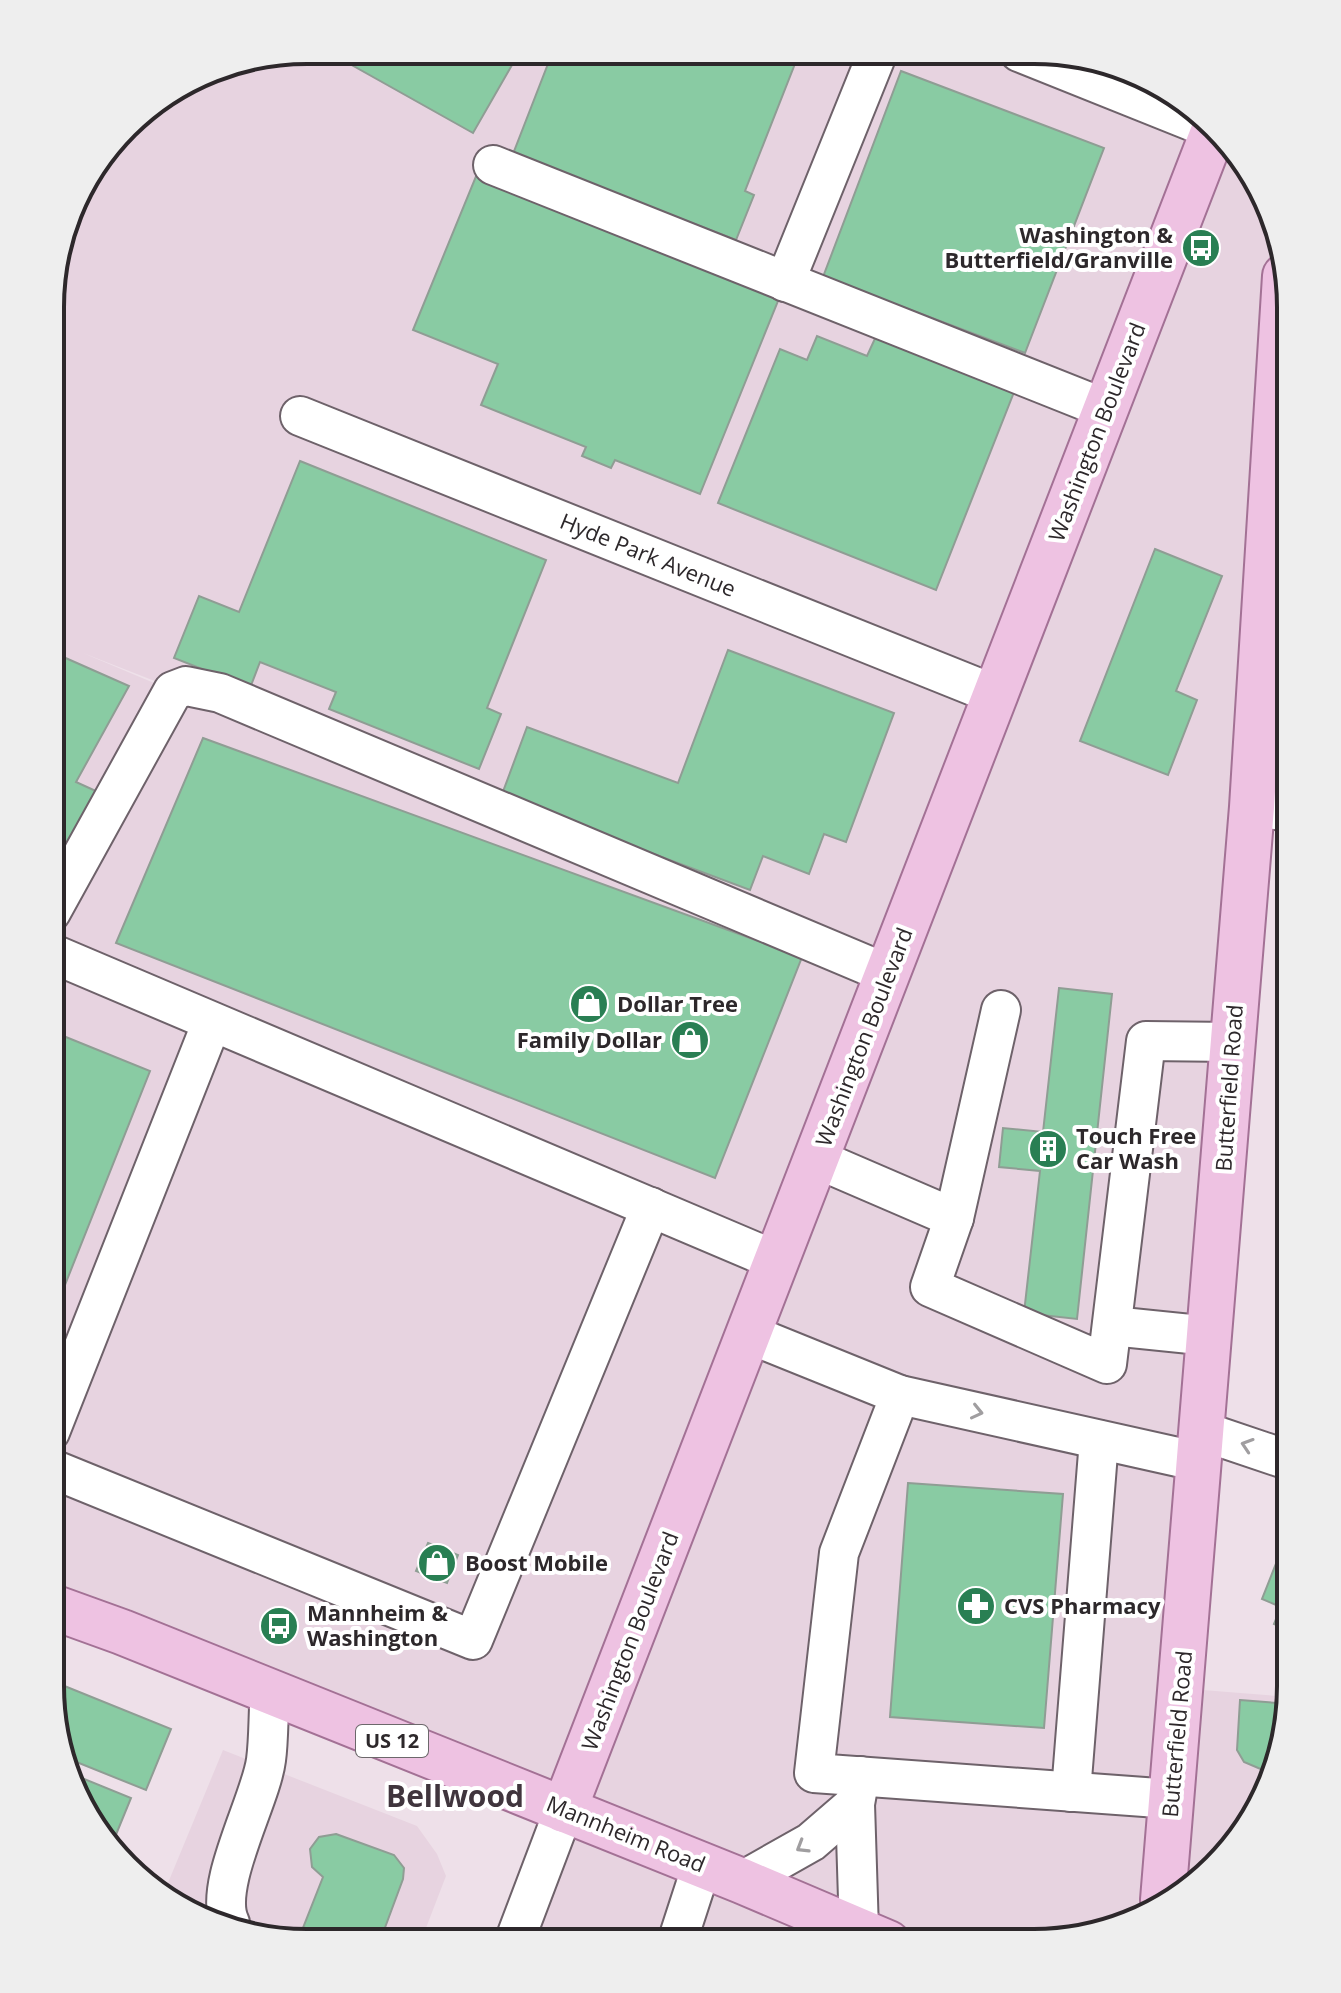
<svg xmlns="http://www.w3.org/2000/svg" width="1341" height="1993" font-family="'Open Sans',sans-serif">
	<rect width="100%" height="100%" fill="#eee0e9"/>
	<g fill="#e7d3e0" fill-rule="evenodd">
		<path d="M307,50L1068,52L1208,126L562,1801L50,1597L52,273L84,179L138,113L224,64ZM83,653L532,828L173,691Z"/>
		<polygon points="1220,142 1271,208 1280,249 1156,1906 1133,1923 1035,1943 917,1943 577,1806"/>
		<polygon points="1190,1689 1290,1697 1290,1704 1272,1784 1238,1842 1173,1892"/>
		<polygon points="223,1750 417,1826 437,1854 446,1876 421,1941 274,1941 163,1895"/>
		<polygon points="569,1821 868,1943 523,1942"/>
	</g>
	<g fill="#89cba3" stroke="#8f9d94" stroke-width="2">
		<polygon points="325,50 520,51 473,133"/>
		<polygon points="553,51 800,51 745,191 754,195 736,240 513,154"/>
		<polygon points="901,71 1104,148 1025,353 823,277"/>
		<polygon points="479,169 782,291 700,494 615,460 611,468 582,456 586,447 481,405 498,364 413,330"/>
		<polygon points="878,332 1016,387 936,590 718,503 780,349 807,360 817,336 867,356"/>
		<polygon points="300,461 546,560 487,708 501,714 479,769 329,709 336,692 260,662 250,688 174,658 199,596 239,612"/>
		<polygon points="1155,549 1222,576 1176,691 1197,700 1168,775 1080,741"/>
		<polygon points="728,650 894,713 846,842 824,834 809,874 763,856 750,890 501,797 527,727 678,783"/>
		<polygon points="52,652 129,686 76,782 98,792 51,875"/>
		<polygon points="203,738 802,957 715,1178 116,943"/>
		<polygon points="1059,988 1112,994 1077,1319 1024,1313 1040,1171 999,1167 1003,1128 1043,1132"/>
		<polygon points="51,1031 150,1071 57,1305 51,1303"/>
		<polygon points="908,1483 1063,1494 1044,1728 890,1717"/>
		<polygon points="428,1543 458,1555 447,1583 416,1571"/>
		<polygon points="1279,1556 1290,1560 1290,1631 1274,1624 1281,1607 1262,1599"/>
		<polygon points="57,1683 171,1729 146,1790 64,1757 52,1695"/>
		<polygon points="1240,1700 1290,1704 1268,1790 1270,1773 1244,1762 1237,1750"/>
		<polygon points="67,1772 131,1798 113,1842 70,1785"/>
		<polygon points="336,1834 394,1855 404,1868 403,1879 380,1941 321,1941 301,1933 323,1877 312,1867 310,1849 319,1837"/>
	</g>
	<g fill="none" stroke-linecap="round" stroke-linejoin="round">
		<g stroke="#6e626a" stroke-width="42">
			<g id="minor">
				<polyline points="1019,52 1209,128"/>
				<polyline points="493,165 1106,409"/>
				<polyline points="785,282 878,52"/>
				<polyline points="300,416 996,695"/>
				<polyline points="1252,807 1291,812"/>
				<polyline points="51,912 173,691 186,686 220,693 888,974"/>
				<polyline points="51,953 777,1261"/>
				<polyline points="817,1159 954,1218 930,1287 1107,1364 1146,1041 1233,1042"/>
				<polyline points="954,1218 1001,1010"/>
				<polyline points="1112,1326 1210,1336"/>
				<polyline points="749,1334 900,1395 839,1553 814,1773 1172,1799"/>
				<polyline points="900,1395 1200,1462"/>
				<polyline points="1202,1431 1291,1461"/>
				<polyline points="50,1432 212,1022"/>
				<polyline points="50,1468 473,1640 651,1207"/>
				<polyline points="1071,1792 1099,1440"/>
				<polyline points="742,1881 811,1842 855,1804"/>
				<path d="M230,1923C212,1886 261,1800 266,1760C269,1738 268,1714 270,1691"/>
				<polyline points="859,1931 855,1804 860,1776"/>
				<polyline points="514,1942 564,1810"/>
				<polyline points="677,1942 702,1865"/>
			</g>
		</g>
		<g stroke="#a37195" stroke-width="48">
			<g id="major">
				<polyline points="50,1606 122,1632 742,1881 888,1943"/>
				<polyline points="564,1810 1213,132"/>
				<polyline points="1163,1900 1252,807 1285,276"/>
			</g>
		</g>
		<use href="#minor" stroke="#fff" stroke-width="38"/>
		<use href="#major" stroke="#eec2e2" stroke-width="44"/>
	</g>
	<defs><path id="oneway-chevron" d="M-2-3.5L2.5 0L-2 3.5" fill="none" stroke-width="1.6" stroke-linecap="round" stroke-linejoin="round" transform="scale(2)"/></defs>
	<g stroke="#a09ea0">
		<use href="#oneway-chevron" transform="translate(977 1412) rotate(13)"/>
		<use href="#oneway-chevron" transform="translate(1247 1445) rotate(-162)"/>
		<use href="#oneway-chevron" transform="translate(802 1847) rotate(149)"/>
	</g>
	<defs>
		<g id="bus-disc" transform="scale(2)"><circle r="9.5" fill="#297f53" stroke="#fff"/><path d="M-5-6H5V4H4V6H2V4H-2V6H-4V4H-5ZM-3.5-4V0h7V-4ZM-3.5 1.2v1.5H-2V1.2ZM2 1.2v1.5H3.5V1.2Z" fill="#fff"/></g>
		<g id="shop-disc" transform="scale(2)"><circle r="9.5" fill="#297f53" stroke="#fff"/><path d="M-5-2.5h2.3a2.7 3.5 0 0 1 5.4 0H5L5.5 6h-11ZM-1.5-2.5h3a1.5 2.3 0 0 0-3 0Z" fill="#fff"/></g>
		<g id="building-disc" transform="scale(2)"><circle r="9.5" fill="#297f53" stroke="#fff"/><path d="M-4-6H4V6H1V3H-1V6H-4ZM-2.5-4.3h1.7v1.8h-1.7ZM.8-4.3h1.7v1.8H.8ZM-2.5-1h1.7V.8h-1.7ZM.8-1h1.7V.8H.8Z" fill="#fff"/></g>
		<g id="pharmacy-disc" transform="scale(2)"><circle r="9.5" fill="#297f53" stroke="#fff"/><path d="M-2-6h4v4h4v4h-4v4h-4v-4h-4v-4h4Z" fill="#fff"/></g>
	</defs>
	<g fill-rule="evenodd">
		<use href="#bus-disc" x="1201" y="248"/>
		<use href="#shop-disc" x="589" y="1004"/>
		<use href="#shop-disc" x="690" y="1040"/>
		<use href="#building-disc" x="1048" y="1149"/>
		<use href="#shop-disc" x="437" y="1563"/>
		<use href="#pharmacy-disc" x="976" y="1606"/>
		<use href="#bus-disc" x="279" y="1626"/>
	</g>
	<g text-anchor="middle" stroke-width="8" stroke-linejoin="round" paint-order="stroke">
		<rect fill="#fff" stroke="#6c686b" stroke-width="2" x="356" y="1725" width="72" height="32" rx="6"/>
		<g font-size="20" font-weight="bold" fill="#2d282b">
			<text x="392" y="1748">US 12</text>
		</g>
		<g font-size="22" font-weight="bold" fill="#2d282b" stroke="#fff" text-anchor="start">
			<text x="1173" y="243" text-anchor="end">Washington &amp;<tspan x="1173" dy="25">Butterfield/Granville</tspan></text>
			<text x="617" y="1012">Dollar Tree</text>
			<text x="662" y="1048" text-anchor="end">Family Dollar</text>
			<text x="1076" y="1144">Touch Free<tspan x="1076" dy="25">Car Wash</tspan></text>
			<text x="465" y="1571">Boost Mobile</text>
			<text x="1004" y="1614">CVS Pharmacy</text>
			<text x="307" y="1621">Mannheim &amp;<tspan x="307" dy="25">Washington</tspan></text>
		</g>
		<g font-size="22" fill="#2d282b" stroke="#fff">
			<text transform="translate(1097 432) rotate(-69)" y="8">Washington Boulevard</text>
			<text transform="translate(648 555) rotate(22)" y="8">Hyde Park Avenue</text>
			<text transform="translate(864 1037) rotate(-69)" y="8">Washington Boulevard</text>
			<text transform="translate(1229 1088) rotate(-86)" y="8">Butterfield Road</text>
			<text transform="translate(630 1641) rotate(-69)" y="8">Washington Boulevard</text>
			<text transform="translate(1177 1734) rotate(-85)" y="8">Butterfield Road</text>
			<text transform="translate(626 1834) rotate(22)" y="8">Mannheim Road</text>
		</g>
		<g font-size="30" font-weight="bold" fill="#40353d" stroke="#fff">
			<text x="455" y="1807">Bellwood</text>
		</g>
	</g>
	<path d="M0 0H1341V1993H0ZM307 64H1034A243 243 0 0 1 1277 307V1686A243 243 0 0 1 1034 1929H307A243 243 0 0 1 64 1686V307A243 243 0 0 1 307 64Z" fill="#eee" fill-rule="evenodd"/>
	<path fill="none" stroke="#2d282b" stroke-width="4" d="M307 64H1034A243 243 0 0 1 1277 307V1686A243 243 0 0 1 1034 1929H307A243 243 0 0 1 64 1686V307A243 243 0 0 1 307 64Z"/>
</svg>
